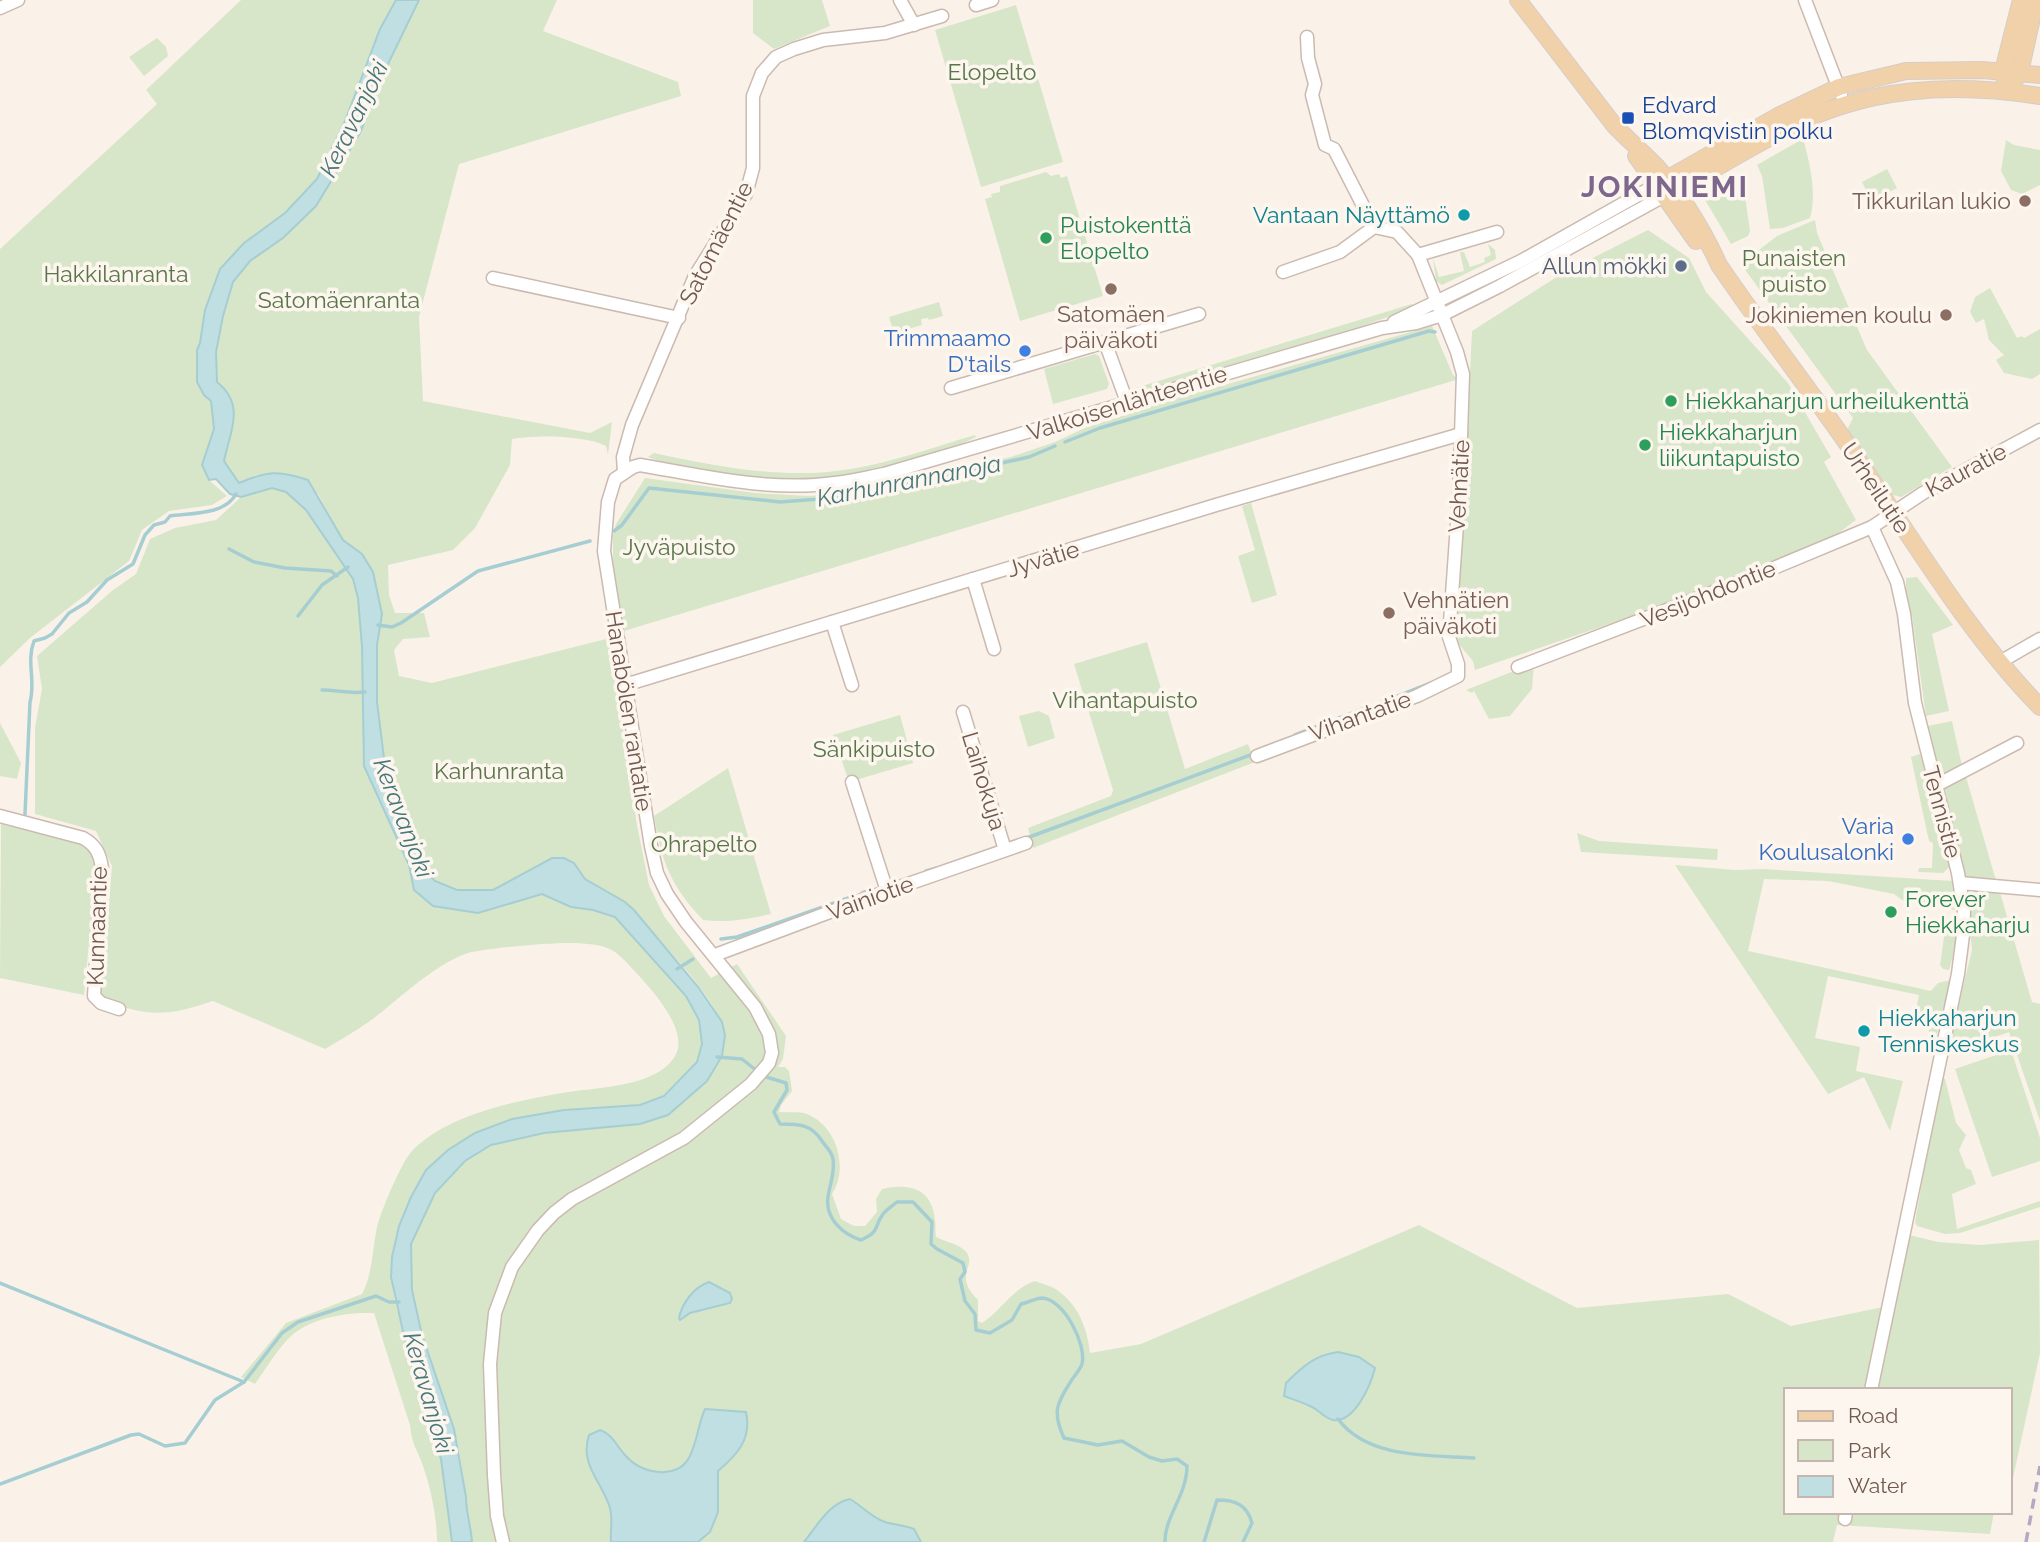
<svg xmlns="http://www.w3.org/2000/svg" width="2040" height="1542" font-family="Raleway,sans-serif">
	<rect width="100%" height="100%" fill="#faf2e9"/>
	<g fill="#d7e6c8">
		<polygon points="241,0 396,0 380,29 345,121 317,179 285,213 244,243 205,310 200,343 197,351 196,370 204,395 211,401 214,429 202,465 209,480 227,496 212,505 169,511 142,530 129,561 30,638 0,667 0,249 157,104 146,90"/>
		<path d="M419,0H557L543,31L678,82L681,96L459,164L419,317L423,401L590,433L612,422L608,455L606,446C584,435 536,435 512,439L510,465L475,528L453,550L388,565L389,595L395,613H424L430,637L403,639L394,650L399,676L432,683L610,638L637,825L649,885L664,916L711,978L737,964L786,1036L783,1059L778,1067H785L789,1071L792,1091L781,1105L779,1112C788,1113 799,1111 807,1114C837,1126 849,1168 832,1194L841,1219L854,1226H865L877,1212L876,1199L882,1189C909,1183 932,1188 935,1220C936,1226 935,1231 936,1237C945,1242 961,1244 967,1253C976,1268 953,1275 978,1300V1321L982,1323C1001,1311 1014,1287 1035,1281C1043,1284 1055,1287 1061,1293C1080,1308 1088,1332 1090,1353L1141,1344L1419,1225L1577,1308L1728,1294L1791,1326L1893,1305L1909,1235L1938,1242L1979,1245L2039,1240L2040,1353L2013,1478H2010V1390H1786V1512H1994L1990,1534L1837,1525L1833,1542H472C471,1527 466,1512 466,1497C463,1475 460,1451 454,1429C439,1380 400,1295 411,1244C415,1224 433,1195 447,1180C460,1166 474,1151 492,1144C536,1128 593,1128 640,1124L725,1035C717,994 660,945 634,910L625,902L585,879L574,863L511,882L493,890H457L435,881L426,872L418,839L385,766L377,702V645L382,614L373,572L362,554L343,540L318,494L256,475L239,483L224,461L230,443L217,382L216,352L223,316L233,282L250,261L283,238L316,206L360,133L389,62Z"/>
		<polygon points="753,0 822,0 830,26 774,49 753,33"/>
		<polygon points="1016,5 1063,162 981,187 935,30"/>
		<polygon points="157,38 166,47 168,56 144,76 129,57"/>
		<polygon points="2006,140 2014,145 2040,150 2040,185 2022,194 2011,190 2001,171"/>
		<path d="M1799,141L1804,142C1810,164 1817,195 1810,218L1783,228L1770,229L1762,176L1757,165Z"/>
		<polygon points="1887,169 1897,188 1872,201 1862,182"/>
		<polygon points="1046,172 1051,176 1059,174 1061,178 1067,176 1103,296 1020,321 985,199 992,197 991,194 1000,192 1000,186"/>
		<polygon points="1742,175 1750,231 1748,236 1731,244 1704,198 1705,194 1735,176"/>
		<polygon points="1815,220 1817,233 1867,350 1952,467 1901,497 1889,494 1856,448 1847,430 1853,418 1741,264 1777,236"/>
		<polygon points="1648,230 1689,258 1706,292 1788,383 1831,457 1824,462 1856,520 1829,540 1647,611 1475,670 1473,661 1457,642 1472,331 1563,273"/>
		<polygon points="1488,244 1495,250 1496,259 1442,285 1436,281 1433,258 1439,277 1464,271 1460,252 1464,252 1470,267 1485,262 1484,258 1491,255"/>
		<polygon points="1990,288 2017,338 2022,336 2024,338 2040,329 2040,374 2032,379 2004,373 1996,360 2004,355 1989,340 1984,319 1976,323 1970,312 1975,297"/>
		<polygon points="939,302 943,316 929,320 928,318 921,319 922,325 894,333 889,317"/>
		<polygon points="1412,304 1414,308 1362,326 1144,390 1132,389"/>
		<polygon points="1432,326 1453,375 1459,379 624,631 613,572 613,535 616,524 645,478 755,493 808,496 844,493 1011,457 1055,442 1085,428 1168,401"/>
		<polygon points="1095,354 1099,356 1109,384 1107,389 1053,404 1044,369"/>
		<path d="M975,435L976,437C957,447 936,453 915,459C874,472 831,481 787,480C744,479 701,469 659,461L648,457L654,453C719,467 785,480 851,469C893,462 934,447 975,435Z"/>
		<path d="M272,488L286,492L306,510L353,579L358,598L362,647L364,766L409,865L414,890L478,913L542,894L571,907L593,910L615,917L686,996L699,1020L702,1044L697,1062L664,1096L640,1105L564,1110L475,1133L392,1257L391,1277L395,1302L441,1459L452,1542H437C437,1518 431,1489 423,1466C417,1448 412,1446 410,1425L374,1313C346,1312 307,1318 287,1340C275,1353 265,1370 255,1384L241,1377L286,1323L362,1294C373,1273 372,1250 377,1227C381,1211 401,1163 412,1151C446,1115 515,1101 562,1093C595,1087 656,1088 675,1056C689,1032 656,995 641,978C615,950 614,945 575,943C556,942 480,948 465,954C428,969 401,998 370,1021C356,1031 340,1040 325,1049L213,1001C179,1012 159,1018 124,1007C114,1004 106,1002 99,994L103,979L112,866L96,831L35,814V728L42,689L37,656L113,590L136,574L150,539L175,528L216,520L241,497Z"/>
		<polygon points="1251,503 1277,595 1252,603 1238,556 1255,550 1242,506"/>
		<polygon points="1917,577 1953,625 1932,634 1949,711 1926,716 1912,616 1906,600 1906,578"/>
		<polygon points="1147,642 1185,769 1248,744 1255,762 1033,848 1028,828 1111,796 1113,790 1074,664"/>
		<polygon points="1534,663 1532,689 1510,716 1489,719 1474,691 1472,693 1466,690"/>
		<polygon points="1039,711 1049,716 1055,738 1028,747 1019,716"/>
		<polygon points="900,715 913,763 849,782 833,735"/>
		<polygon points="1952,721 1962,766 1939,775 1928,726"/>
		<polygon points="0,723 21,763 17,779 0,776"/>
		<polygon points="1920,754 1950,866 1943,873 1918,872 1919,868 1932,868 1933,843 1929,841 1911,757"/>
		<path d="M728,768L771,914C747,919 727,923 703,920C670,885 662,863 654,816Z"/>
		<polygon points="1966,777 1997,884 1969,879 1963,874 1944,790 1946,785"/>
		<polygon points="1,824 83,844 97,861 84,995 0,978"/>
		<polygon points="1577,833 1599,841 1718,849 1717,860 1581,852"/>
		<polygon points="1675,865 1735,870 1763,869 1952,881 1956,904 1955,910 1902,900 1894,894 1828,881 1764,879 1748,951 1931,991 1938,983 1951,980 1933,1049 1928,1027 1913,1024 1919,995 1828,976 1815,1038 1860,1047 1856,1071 1903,1081 1890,1131 1864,1077 1828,1094"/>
		<polygon points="1971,889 1999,889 2032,1002 2040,1004 2040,1121 2009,1032 1956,1051 1948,1049 1972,950 1966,893"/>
		<polygon points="1953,920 1958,924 1959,935 1949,970 1943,969 1940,965 1946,923"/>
		<polygon points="2011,1050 2040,1138 2040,1161 1992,1177 1955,1069"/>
		<polygon points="1941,1076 1945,1079 1956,1123 1966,1135 1959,1150 1966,1168 1971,1170 1976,1184 1952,1194 1957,1229 2040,1201 2040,1207 1960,1233 1945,1234 1917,1226 1915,1222"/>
	</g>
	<g fill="#bfdfe2" stroke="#a6ced2" stroke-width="2">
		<path d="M396,0H419L389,62L360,133L316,206L283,238L250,261L233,282L223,316L216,352L217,382C246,405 230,432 224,461L239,483C267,471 279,470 308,480L343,540L362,554L373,572L382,614L377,645V702L385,766L418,839L426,872L435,881L457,890H493L552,858H564L574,863L585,879L625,902L634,910L699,988L722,1022L725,1035L722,1056L707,1081L668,1115L640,1124L544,1133L491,1145L465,1161L435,1193L411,1244L412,1290L422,1335L454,1429L466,1497C466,1512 471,1527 472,1542H452L441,1459L406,1345L391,1277L392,1257L399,1226L411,1197L426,1170L448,1150L475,1133L512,1119L564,1110L640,1105L664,1096L697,1062L702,1044L699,1020L686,996L615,917L593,910L571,907L542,894L478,913L433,906L414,890L409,865L364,766L362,647L358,598L353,579L306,510L286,492L272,488L241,497L230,494L216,479L209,480L202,465L214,429L211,401L204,395L197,382V350L200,343L205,310L220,269L244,243L285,213L317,179L345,121L380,29Z"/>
		<path d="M709,1282L730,1293L732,1299L730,1303L690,1313L680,1320L679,1318C682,1303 694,1287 709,1282Z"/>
		<path d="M1338,1352L1359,1357L1375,1368C1371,1384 1355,1423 1333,1420C1324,1418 1318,1409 1310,1406C1301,1402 1292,1399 1284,1396L1286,1383C1302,1367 1315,1355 1338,1352Z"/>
		<path d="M705,1409L746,1412C752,1439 737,1455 718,1471V1512L710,1532L698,1542H611C610,1531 613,1519 610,1508C602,1481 579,1465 589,1435L600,1430C613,1434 616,1446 626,1456C635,1466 646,1471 659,1472C698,1475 693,1435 705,1409Z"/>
		<path d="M850,1499C862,1506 871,1517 885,1522C895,1525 904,1525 914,1529L921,1542H804C817,1526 829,1503 850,1499Z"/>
	</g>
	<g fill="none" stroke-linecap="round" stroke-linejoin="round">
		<g stroke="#a6ced2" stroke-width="3.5">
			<polyline points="1065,442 1100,428 1429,331 1435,332"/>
			<polyline points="614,531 622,525 649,488 780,502 846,497 1029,457 1055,446"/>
			<polyline points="229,549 254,562 285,568 331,571 337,576"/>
			<polyline points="298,616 322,585 348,567"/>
			<polyline points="378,625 392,627 401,623 478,571 590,541"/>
			<path d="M322,690C338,690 348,694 365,692"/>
			<polyline points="1380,703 1431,683"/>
			<polyline points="1295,735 1365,708"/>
			<path d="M25,814L30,702C36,681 26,662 34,641L45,638L52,634L69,613L87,602L107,580L133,564L145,535L154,525L165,522L170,516C191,513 225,515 236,494"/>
			<polyline points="1024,839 1253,754"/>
			<polyline points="926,871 937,868"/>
			<polyline points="862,893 870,890"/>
			<polyline points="721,939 737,937 854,896"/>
			<polyline points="677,969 693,959"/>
			<polyline points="717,1057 742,1059 757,1071"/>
			<path d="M763,1076L786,1083L787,1090L774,1112L780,1124C799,1124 811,1124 822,1141C826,1147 832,1152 833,1159C835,1173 830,1183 828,1197C825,1218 842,1234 861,1240C881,1231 873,1228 883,1214C887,1209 892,1206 897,1202H913L932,1222L931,1244L937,1249L963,1263L965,1272L960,1279L965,1301L975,1314L976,1330L990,1333L1012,1320L1021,1304C1027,1303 1036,1298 1042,1298C1064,1299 1087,1345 1082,1364C1081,1368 1076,1374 1073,1378C1058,1402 1051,1410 1064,1438L1098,1445L1122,1441L1149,1457L1162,1461L1177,1459L1187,1466C1187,1495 1164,1518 1165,1542"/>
			<polyline points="0,1283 244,1382"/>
			<path d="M1338,1419C1368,1459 1429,1455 1474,1458"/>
			<polyline points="0,1484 131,1435 139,1434 165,1446 185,1443 215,1400 244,1382 282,1333 298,1322 376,1296 389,1302 399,1302"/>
			<path d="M1204,1542L1217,1500C1236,1500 1247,1505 1252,1523L1243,1542"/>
		</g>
		<g stroke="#cbbab0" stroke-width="15">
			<g id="minor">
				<polyline points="900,0 914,25"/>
				<polyline points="1805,0 1841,94"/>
				<polyline points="976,5 992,0"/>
				<polyline points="0,8 18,0"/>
				<polyline points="1307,37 1308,58 1315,84 1312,95 1325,145 1334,149 1374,227"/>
				<polyline points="1283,272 1340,252 1374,227 1397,232 1418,255"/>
				<polyline points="493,278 679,318"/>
				<polyline points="1394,322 1521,261 1656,185"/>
				<polyline points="1105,342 1199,314"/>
				<polyline points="951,388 1105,342 1127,402"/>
				<polyline points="624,472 623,457 632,425 695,276 746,194 753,168 753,96 762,73 776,57 794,49 823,40 885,33 942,16"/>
				<polyline points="973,579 994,649"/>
				<polyline points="832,622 852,685"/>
				<polyline points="2000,662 2040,639"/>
				<polyline points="1518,667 1745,580 1872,527 1923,493 2040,430"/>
				<polyline points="625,685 1216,505 1461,434"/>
				<polyline points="963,712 1005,850"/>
				<polyline points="1257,756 1417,696 1458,676 1458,664 1449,637 1459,496 1463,374 1457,352 1418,255 1497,232"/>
				<polyline points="852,782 887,891"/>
				<polyline points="1935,786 2017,743"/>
				<path d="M0,816L83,838C96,845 100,854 102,868L94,996L101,1003L119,1009"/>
				<polyline points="1960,883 2040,890"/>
				<polyline points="715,955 862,900 1026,843"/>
				<polyline points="1871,1390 1958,974 1963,935 1964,911 1958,873 1915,703 1904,614 1897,582 1872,527"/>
				<polyline points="1845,1519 1846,1512"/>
				<path d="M503,1542L497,1516L494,1475L490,1364L495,1313L512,1267L538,1230L554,1213L572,1199L684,1138L751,1084L769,1063L772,1053L769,1034L755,1007L686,922L667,894L657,873L651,846L604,551L608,502L615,479L633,467L640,465C704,476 770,492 835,483C852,481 868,477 884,474L1382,328L1416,323L1442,315L1500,286L1664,196"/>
			</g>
		</g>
		<g stroke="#d5cdca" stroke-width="18">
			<g id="major">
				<path d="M1518,0L1614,125C1628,140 1643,152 1657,167C1682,196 1703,230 1719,265C1763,330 1811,391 1855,455C1914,541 1967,632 2040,707"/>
				<polyline points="2005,79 2003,71 2021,0"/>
				<polyline points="2015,80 2020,72 2036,0"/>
				<polyline points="1636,156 1696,241"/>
				<polyline points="1656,185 1778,116 1839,87 1906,71 1982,70 2040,75"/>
				<path d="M1664,196C1706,175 1745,150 1786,129C1866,87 1952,82 2040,96"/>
			</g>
		</g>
		<use href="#minor" stroke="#fff" stroke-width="12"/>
		<use href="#major" stroke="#f1d1a9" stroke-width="16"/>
		<polyline stroke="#b5a8c3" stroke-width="3.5" stroke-dasharray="10 7" stroke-linecap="butt" points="2026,1542 2040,1466"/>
	</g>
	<rect fill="#1a4fb4" stroke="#fdf6ef" stroke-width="2.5" x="1621" y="111" width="14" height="14" rx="3.5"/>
	<g fill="#8d6e63" stroke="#fdf6ef" stroke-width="2.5">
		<circle cx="2025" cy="201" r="7"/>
		<circle cx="1111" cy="289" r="7"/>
		<circle cx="1946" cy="315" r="7"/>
		<circle cx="1389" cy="613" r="7"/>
	</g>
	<g fill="#0f9aa8" stroke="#fdf6ef" stroke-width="2.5">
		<circle cx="1464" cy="215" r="7"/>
		<circle cx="1864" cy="1031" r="7"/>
	</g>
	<g fill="#2e9e5b" stroke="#fdf6ef" stroke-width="2.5">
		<circle cx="1046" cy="238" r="7"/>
		<circle cx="1671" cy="401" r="7"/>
		<circle cx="1645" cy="445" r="7"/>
		<circle cx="1891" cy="912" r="7"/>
	</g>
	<circle fill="#5c6f8a" stroke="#fdf6ef" stroke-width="2.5" cx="1681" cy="266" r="7"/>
	<g fill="#3f7fe0" stroke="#fdf6ef" stroke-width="2.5">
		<circle cx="1025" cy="351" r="7"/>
		<circle cx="1908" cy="839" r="7"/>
	</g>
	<g text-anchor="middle" stroke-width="7" stroke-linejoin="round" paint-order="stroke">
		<g font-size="23" fill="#597649" stroke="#fdf6ef">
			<text x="992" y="80">Elopelto</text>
			<text x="1794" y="266">Punaisten<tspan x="1794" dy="26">puisto</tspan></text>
			<text x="116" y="282">Hakkilanranta</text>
			<text x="339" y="308">Satomäenranta</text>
			<text x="679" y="555">Jyväpuisto</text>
			<text x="1125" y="708">Vihantapuisto</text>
			<text x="874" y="757">Sänkipuisto</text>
			<text x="499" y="779">Karhunranta</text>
			<text x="704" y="852">Ohrapelto</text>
		</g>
		<g font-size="23" fill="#164399" stroke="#fdf6ef" text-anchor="start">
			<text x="1642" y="113">Edvard<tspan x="1642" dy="26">Blomqvistin polku</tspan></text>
		</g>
		<g font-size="23" fill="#785e54" stroke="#fdf6ef" text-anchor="end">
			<text x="2011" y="209">Tikkurilan lukio</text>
			<text x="1111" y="322" text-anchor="middle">Satomäen<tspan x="1111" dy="26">päiväkoti</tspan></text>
			<text x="1932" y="323">Jokiniemen koulu</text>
			<text x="1403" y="608" text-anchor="start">Vehnätien<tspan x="1403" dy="26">päiväkoti</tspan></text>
		</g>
		<g font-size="23" fill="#0d838f" stroke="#fdf6ef" text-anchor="end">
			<text x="1450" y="223">Vantaan Näyttämö</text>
			<text x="1878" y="1026" text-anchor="start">Hiekkaharjun<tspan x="1878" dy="26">Tenniskeskus</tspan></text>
		</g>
		<g font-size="23" fill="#27864d" stroke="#fdf6ef" text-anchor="start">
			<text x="1060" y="233">Puistokenttä<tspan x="1060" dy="26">Elopelto</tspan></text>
			<text x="1685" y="409">Hiekkaharjun urheilukenttä</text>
			<text x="1659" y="440">Hiekkaharjun<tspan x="1659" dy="26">liikuntapuisto</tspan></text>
			<text x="1905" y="907">Forever<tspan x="1905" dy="26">Hiekkaharju</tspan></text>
		</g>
		<g font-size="23" fill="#72594f" stroke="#fdf6ef">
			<text transform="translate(716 243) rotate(-63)" y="8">Satomäentie</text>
			<text transform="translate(1127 403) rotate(-17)" y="8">Valkoisenlähteentie</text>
			<text transform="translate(1966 470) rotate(-28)" y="8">Kauratie</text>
			<text transform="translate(1459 486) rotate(-87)" y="8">Vehnätie</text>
			<text transform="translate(1876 488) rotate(56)" y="8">Urheilutie</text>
			<text transform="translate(1043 559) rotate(-17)" y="8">Jyvätie</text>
			<text transform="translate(1708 594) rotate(-22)" y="8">Vesijohdontie</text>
			<text transform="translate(629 711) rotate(81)" y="8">Hanabölen rantatie</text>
			<text transform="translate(1360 716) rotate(-20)" y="8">Vihantatie</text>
			<text transform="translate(984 781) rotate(73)" y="8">Laihokuja</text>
			<text transform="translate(1942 812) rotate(75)" y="8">Tennistie</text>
			<text transform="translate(870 898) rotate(-20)" y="8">Vainiotie</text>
			<text transform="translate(97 926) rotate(-88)" y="8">Kunnaantie</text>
		</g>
		<g font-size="23" fill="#4e5e75" stroke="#fdf6ef" text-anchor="end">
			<text x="1667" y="274">Allun mökki</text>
		</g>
		<g font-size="23" fill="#366cbe" stroke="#fdf6ef" text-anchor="end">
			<text x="1011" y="346">Trimmaamo<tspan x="1011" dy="26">D'tails</tspan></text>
			<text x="1894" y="834">Varia<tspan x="1894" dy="26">Koulusalonki</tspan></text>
		</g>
		<g font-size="24" font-style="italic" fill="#48777b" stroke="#fdf6ef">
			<text transform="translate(354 119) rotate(-64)" y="8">Keravanjoki</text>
			<text transform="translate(909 481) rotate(-11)" y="8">Karhunrannanoja</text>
			<text transform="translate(403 818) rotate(69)" y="8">Keravanjoki</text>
			<text transform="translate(428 1393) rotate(74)" y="8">Keravanjoki</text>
		</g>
		<g font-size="30" font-weight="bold" letter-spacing="2" fill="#7e678d" stroke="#fdf6ef">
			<text x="1665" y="197">JOKINIEMI</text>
		</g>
	</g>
	<rect x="1784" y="1388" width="228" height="126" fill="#fdf6ef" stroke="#c5b7af" stroke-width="2"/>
	<rect x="1798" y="1411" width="35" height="10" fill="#f1d1a9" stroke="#c5b7af" stroke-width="2"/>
	<text x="1848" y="1423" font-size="21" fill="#72594f">Road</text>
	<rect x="1798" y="1440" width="35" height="21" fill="#d7e6c8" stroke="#c5b7af" stroke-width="2"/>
	<text x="1848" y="1458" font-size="21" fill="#72594f">Park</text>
	<rect x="1798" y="1476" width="35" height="21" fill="#bfdfe2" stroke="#c5b7af" stroke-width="2"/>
	<text x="1848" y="1493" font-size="21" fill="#72594f">Water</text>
</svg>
